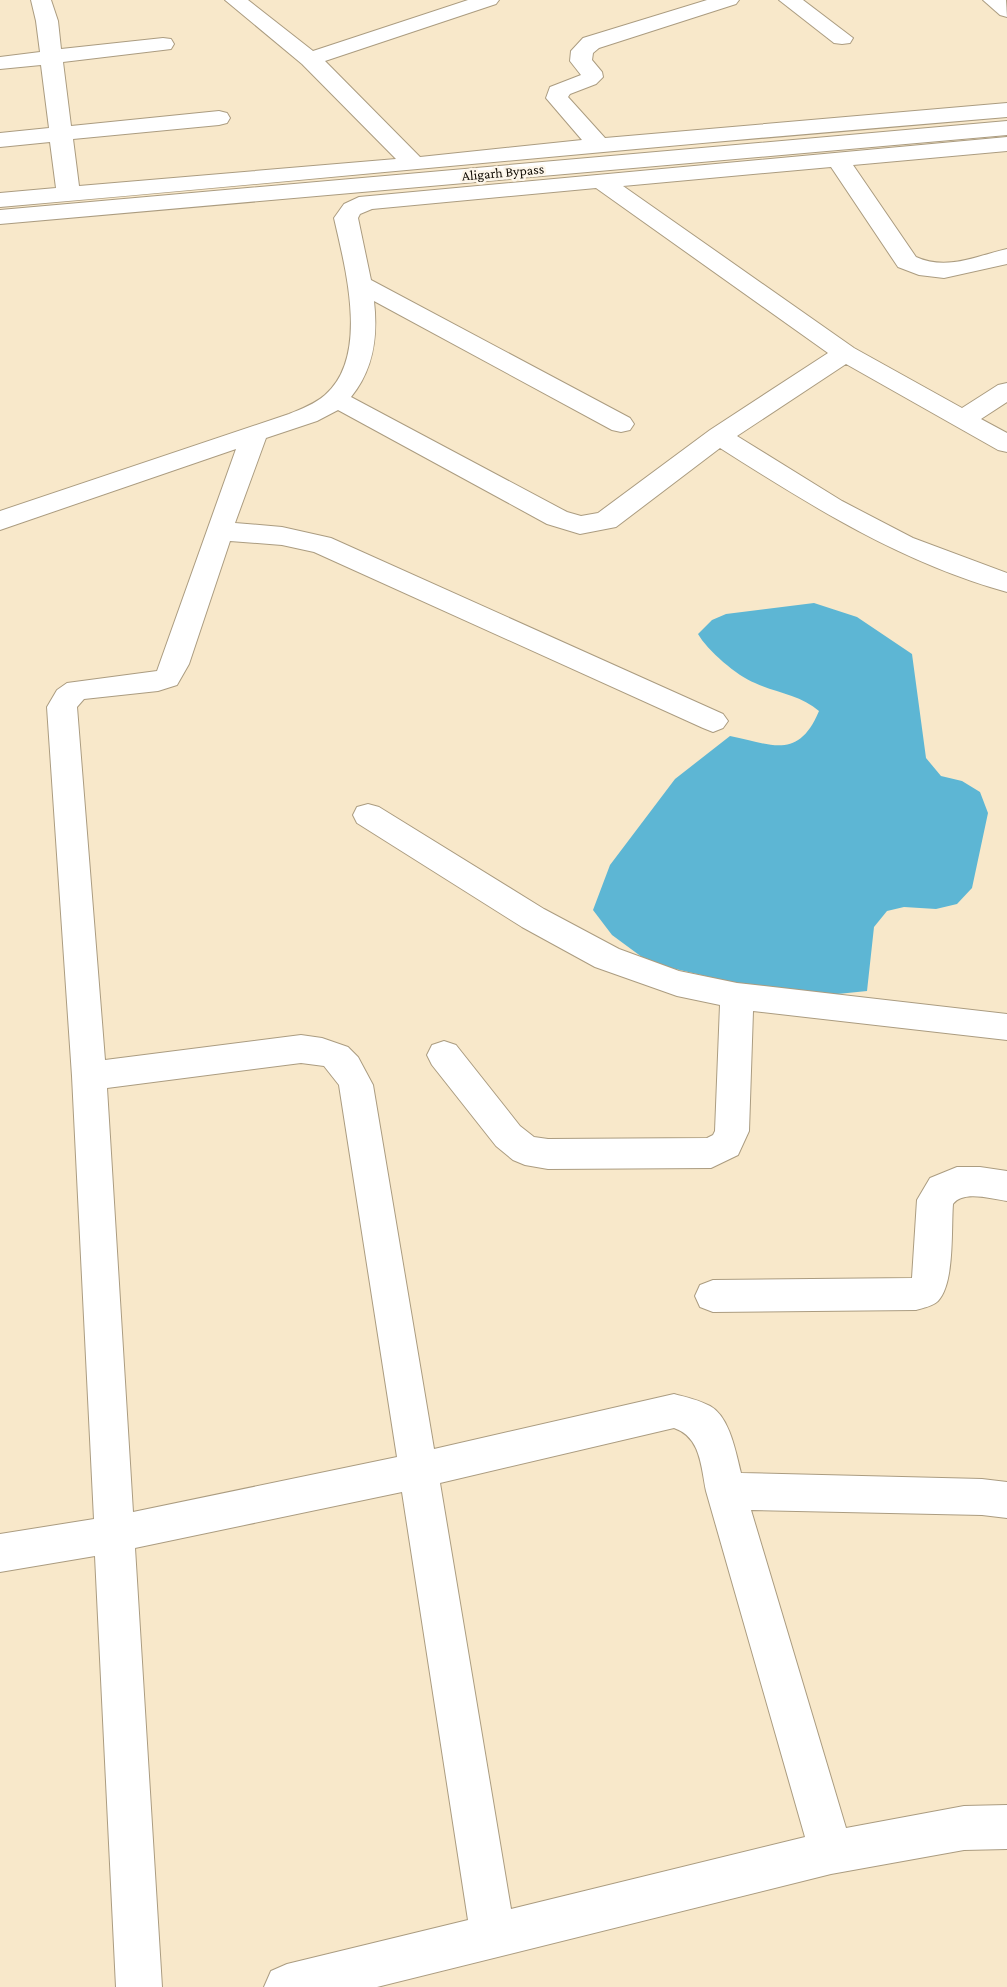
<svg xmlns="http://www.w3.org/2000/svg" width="1007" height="1987" font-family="'Crimson Pro',serif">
	<rect width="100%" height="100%" fill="#f8e8ca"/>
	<path fill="#5db6d4" d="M814,603L857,617L912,654L926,758L941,776L962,781L980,792L988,813L972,888L957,904L936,909L904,907L887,911L874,927L867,991L818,996L731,982L650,963L612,935L593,910L610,865L675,779L730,736C771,744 798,761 819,711C801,695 776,693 755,683C737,676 707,650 698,634L712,620L726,614Z"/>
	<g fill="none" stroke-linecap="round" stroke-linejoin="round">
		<g stroke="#ab9c80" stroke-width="2">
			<g id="minor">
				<path d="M31,0H51L58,21L61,49L163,38L171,39L174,44L171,49L163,50L63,62L71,126L219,111L227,113L230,118L227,123L219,125L73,139L79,186L396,159L302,64L225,0H248L313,51L468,0H499L496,4L325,61L420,157L582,140L546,98L550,87L581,75L570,61L571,51L583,38L707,0H739L736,4L599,48L593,53L592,60L602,72L603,77L596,84L570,94L568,97L605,138L1007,103V117C671,144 335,178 0,207V193L56,188L50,142L0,147V133L49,128L41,65L0,69V57L40,52L36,21Z"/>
				<polygon points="779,0 803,0 853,38 850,43 842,44 834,43"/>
				<polygon points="983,0 1006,0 1007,17 1000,15"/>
				<path d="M1007,137V151L853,165L916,257C947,271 976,256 1007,249V264L944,278L919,275L898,267L831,167L623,186L854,348L962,408L998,385L1007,383V402L981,419L1007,433V452L998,450L846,364L737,436L842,501L913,538L1007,573V592C902,563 811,506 720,448L616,527L580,534L547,524L338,410L317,421L266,438L235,523L282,527L331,538L723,714L728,721L723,728L713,732L703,728L314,552L282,545L230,541L189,664L177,685L158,691L84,699L77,707L105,1060L301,1035L322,1038L348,1047L358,1057L373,1085L434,1449L674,1394C686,1397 699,1400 710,1406C730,1417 736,1453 741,1473L982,1479L1007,1482V1518L982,1515L751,1510L846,1828L964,1806L1007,1805V1849L964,1850L831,1874L377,1987H264L271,1971L287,1964L468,1920L402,1492L135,1548L162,1987H116L95,1556L0,1572V1534L94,1519L72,1076L47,707L57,690L67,683L157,671L236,449L0,530V511L289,414C301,409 315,404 325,395C370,356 345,267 334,218L344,204L359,197ZM596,188L828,353L710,430L598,513L581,516L567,512L351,397C374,369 378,336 374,301L612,430L621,432L630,430L634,424L630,418L371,280L358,218L360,214L372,209ZM301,1063L324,1066L339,1085L397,1457L133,1512L107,1088ZM674,1428C701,1437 701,1467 706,1491L805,1837L511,1909L440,1483Z"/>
				<polygon points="368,804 379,807 544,909 619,949 679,971 737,983 1007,1014 1007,1040 753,1011 749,1131 738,1155 711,1168 548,1169 525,1165 513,1160 496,1146 432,1065 427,1055 432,1045 444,1041 456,1045 520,1126 534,1137 548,1139 707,1138 713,1135 715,1131 720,1005 677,996 595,967 522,927 357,823 353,815 357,807"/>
				<path d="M957,1167H980L1007,1171V1201C992,1199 963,1190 953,1204C951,1228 955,1283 938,1301C933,1306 923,1308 916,1310L713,1312L700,1307L695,1296L700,1285L713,1280L912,1278L917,1200L930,1178Z"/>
			</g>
		</g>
		<g stroke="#ab9c80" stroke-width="2">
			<polygon id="secondary" points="1007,121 1007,135 0,224 0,210"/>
		</g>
		<use href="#minor" fill="#fff" fill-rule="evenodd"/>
		<use href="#secondary" fill="#fff" fill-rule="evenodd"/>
	</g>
	<g text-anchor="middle" stroke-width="5" stroke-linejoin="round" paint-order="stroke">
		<g font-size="14" fill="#100b03" stroke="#fdf6ea">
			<text transform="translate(503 172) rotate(-5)" y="5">Aligarh Bypass</text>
		</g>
	</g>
</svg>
